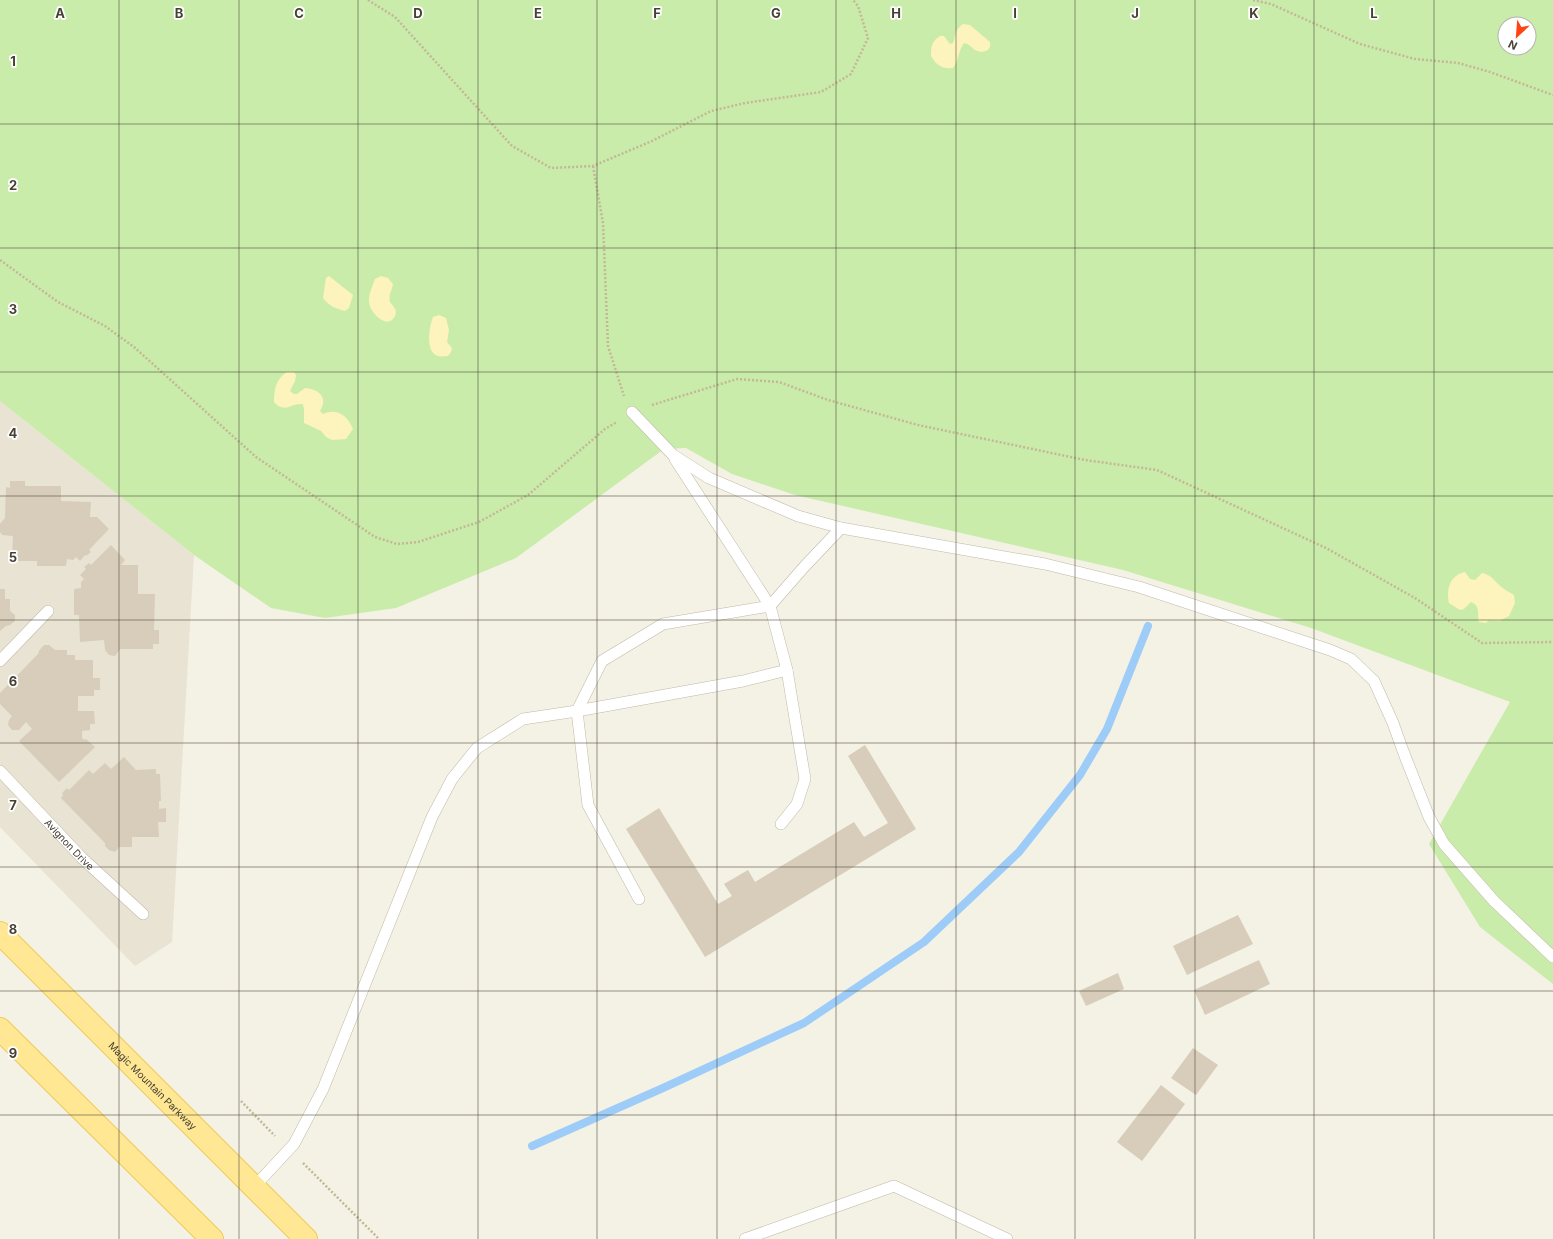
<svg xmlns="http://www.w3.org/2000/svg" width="1553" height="1239" font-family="Inter,sans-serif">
	<rect width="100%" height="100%" fill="#f4f1e5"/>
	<polygon fill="#e9e3d3" points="0,401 194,555 172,942 135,966 0,827"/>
	<path fill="#caecaa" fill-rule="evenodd" d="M0,0H1553V984L1480,927L1429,844L1510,702L1311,628L1123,570L795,495L732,474L686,448L664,449L516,558L396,608L325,618L271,608L194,555L0,401ZM1505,24H1529V48H1505Z"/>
	<g fill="#fcf3bd">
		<path d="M963,24L970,25L990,42C992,51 983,54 975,50C971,47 969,44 964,43C958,51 959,60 953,68C942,69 936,65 931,56C931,46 932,41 940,36H944L950,44L953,43C956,35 955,29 963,24Z"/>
		<path d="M329,276L353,295L349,308L345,311C336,309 328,305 323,298L326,278Z"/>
		<path d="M381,276L388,278L393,284C392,290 388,296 390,302C393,307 398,309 395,316C388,331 368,312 369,300C369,293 373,285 375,279Z"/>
		<path d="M439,315L446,318L449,330L447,342L452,348L451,352L448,356C445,356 441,357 438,356C425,352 429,327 433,317Z"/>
		<path d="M287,372H294L296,375L295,381L290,391L294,394H297L305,388C318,389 329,397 320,411L323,414C337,408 347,415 353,429L346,439L332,440L326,437L321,431L304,423V410L303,404C290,403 285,414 274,402C274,389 276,379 287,372Z"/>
		<path d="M1465,572L1470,579L1475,580L1482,573C1491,575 1493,579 1499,585C1503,589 1509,592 1514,595L1515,603L1509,616L1499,621L1489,620L1486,623L1479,622C1477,614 1481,606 1471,602L1464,609L1460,610L1449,603C1446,589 1450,575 1465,572Z"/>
	</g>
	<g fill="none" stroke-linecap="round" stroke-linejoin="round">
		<polyline stroke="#9cccf7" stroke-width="8" points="532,1146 663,1088 804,1023 924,942 1019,852 1080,775 1107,729 1148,626"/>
	</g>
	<g fill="#d7cdba">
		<polygon points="10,481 25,481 25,486 61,486 61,501 91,502 90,517 97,517 109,529 89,550 91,552 86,556 85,555 80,561 76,557 73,560 67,559 66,566 37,566 37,561 12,561 13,536 2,535 0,532 0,524 5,518 6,487 10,488"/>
		<polygon points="111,545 125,560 121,565 138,565 138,594 155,594 154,630 159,630 159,644 153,644 153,649 120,649 115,656 109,655 105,650 104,640 80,642 79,615 74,615 74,589 81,588 81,582 84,579 80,575 86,569 84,567 89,563 91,565"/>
		<polygon points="0,589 5,589 5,599 10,599 10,611 15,615 15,621 10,625 6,626 0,631"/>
		<polygon points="44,645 49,645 55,650 67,650 67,655 75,655 75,660 93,660 93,678 100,678 100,690 94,690 94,696 78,696 78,711 94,711 95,724 90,724 90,730 82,731 82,738 85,740 86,739 95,747 59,782 19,741 32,729 26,722 19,730 12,730 8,725 9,720 12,716 0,704 0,693 38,654 39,651"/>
		<polygon points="865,745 916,829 705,957 626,829 659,808 718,904 732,896 724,884 748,870 755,882 854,822 864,837 888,823 848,756"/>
		<polygon points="124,757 136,770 156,769 156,774 160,774 161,801 159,801 159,809 166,808 166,822 158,822 159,837 132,837 132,847 119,847 115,852 109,850 105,846 105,843 61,798 63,795 62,793 67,788 69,790 89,770 93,774 105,763 111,769"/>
		<polygon points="1238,915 1253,944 1187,975 1173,946"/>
		<polygon points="1259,960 1270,984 1205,1015 1194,990"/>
		<polygon points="1118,973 1124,989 1086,1006 1079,991"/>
		<polygon points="1193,1048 1218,1065 1196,1095 1171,1078"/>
		<polygon points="1161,1085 1185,1104 1142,1161 1117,1142"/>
	</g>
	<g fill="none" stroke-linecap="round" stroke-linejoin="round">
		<g stroke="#c1b9a7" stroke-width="12">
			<g id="lane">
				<polyline points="632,412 673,455 709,478 798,516 841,528 1045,564 1139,587 1330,650 1351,659 1374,681 1393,723 1403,751 1429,817 1444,844 1494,901 1553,957"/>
				<polyline points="675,459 770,606 787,670 805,779 797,804 781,824"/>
				<polyline points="0,661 48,611"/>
				<path id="s1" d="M0,771L82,858L143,914"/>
				<polyline points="639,899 588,805 577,711 602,661 663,624 770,606 804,567 841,528"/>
				<polyline points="254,1187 294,1144 323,1089 432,817 452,779 477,748 523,719 577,711 743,681 787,670"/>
				<polyline points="745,1239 894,1186 1007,1239"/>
			</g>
		</g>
		<g stroke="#eecb59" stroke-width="24">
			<g id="primary">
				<path id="s2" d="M0,933L306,1239"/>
				<polyline points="0,1029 212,1239"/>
			</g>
		</g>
		<g stroke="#c4b797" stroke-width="2.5" stroke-dasharray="2 2" stroke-linecap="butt">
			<polyline points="368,0 395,17 512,146 551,168 593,166 652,141 711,111 745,103 821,92 851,74 868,38 858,6 853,0"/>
			<polyline points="1253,0 1271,4 1360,44 1415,59 1458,63 1490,72 1553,95"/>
			<polyline points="593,166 603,223 608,346 624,396"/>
			<polyline points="0,260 58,302 105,326 134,347 256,457 375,537 397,544 418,542 479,522 528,495 605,429 617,422"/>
			<polyline points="652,405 737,379 779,382 828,400 918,425 1085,460 1157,470 1326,548 1415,598 1482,643 1553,642"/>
			<polyline points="241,1101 275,1136"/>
			<polyline points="303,1163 379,1239"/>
		</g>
		<use href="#lane" stroke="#fff" stroke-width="11"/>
		<use href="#primary" stroke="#ffe794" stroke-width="22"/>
	</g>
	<path fill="none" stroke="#474134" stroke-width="1" stroke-opacity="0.55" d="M119,0V1239M239,0V1239M358,0V1239M478,0V1239M597,0V1239M717,0V1239M836,0V1239M956,0V1239M1075,0V1239M1195,0V1239M1314,0V1239M1434,0V1239M0,124H1553M0,248H1553M0,372H1553M0,496H1553M0,620H1553M0,743H1553M0,867H1553M0,991H1553M0,1115H1553"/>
	<g text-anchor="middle" stroke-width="3.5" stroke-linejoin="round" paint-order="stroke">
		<g font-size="10" fill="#474134" stroke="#fff">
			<text dy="4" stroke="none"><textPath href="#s1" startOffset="101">Avignon Drive</textPath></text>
			<text dy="4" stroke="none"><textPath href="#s2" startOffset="216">Magic Mountain Parkway</textPath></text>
		</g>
	</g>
	<g font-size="13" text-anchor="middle" font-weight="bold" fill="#474134" stroke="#fff" stroke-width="3.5" stroke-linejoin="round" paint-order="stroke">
		<text x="60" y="18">A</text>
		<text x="179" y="18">B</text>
		<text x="299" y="18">C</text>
		<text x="418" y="18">D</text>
		<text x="538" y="18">E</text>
		<text x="657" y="18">F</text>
		<text x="776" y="18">G</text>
		<text x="896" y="18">H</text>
		<text x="1015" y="18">I</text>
		<text x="1135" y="18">J</text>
		<text x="1254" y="18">K</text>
		<text x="1374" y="18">L</text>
		<text x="13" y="66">1</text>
		<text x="13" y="190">2</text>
		<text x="13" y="314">3</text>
		<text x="13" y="438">4</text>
		<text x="13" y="562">5</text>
		<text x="13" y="686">6</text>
		<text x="13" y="810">7</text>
		<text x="13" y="934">8</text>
		<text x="13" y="1058">9</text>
	</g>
	<g transform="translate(1517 36) rotate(206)"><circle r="19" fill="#ffffff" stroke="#b5b3ae"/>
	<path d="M0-3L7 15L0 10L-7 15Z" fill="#ff4412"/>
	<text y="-6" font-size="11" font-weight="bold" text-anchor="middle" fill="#474134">N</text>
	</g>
</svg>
